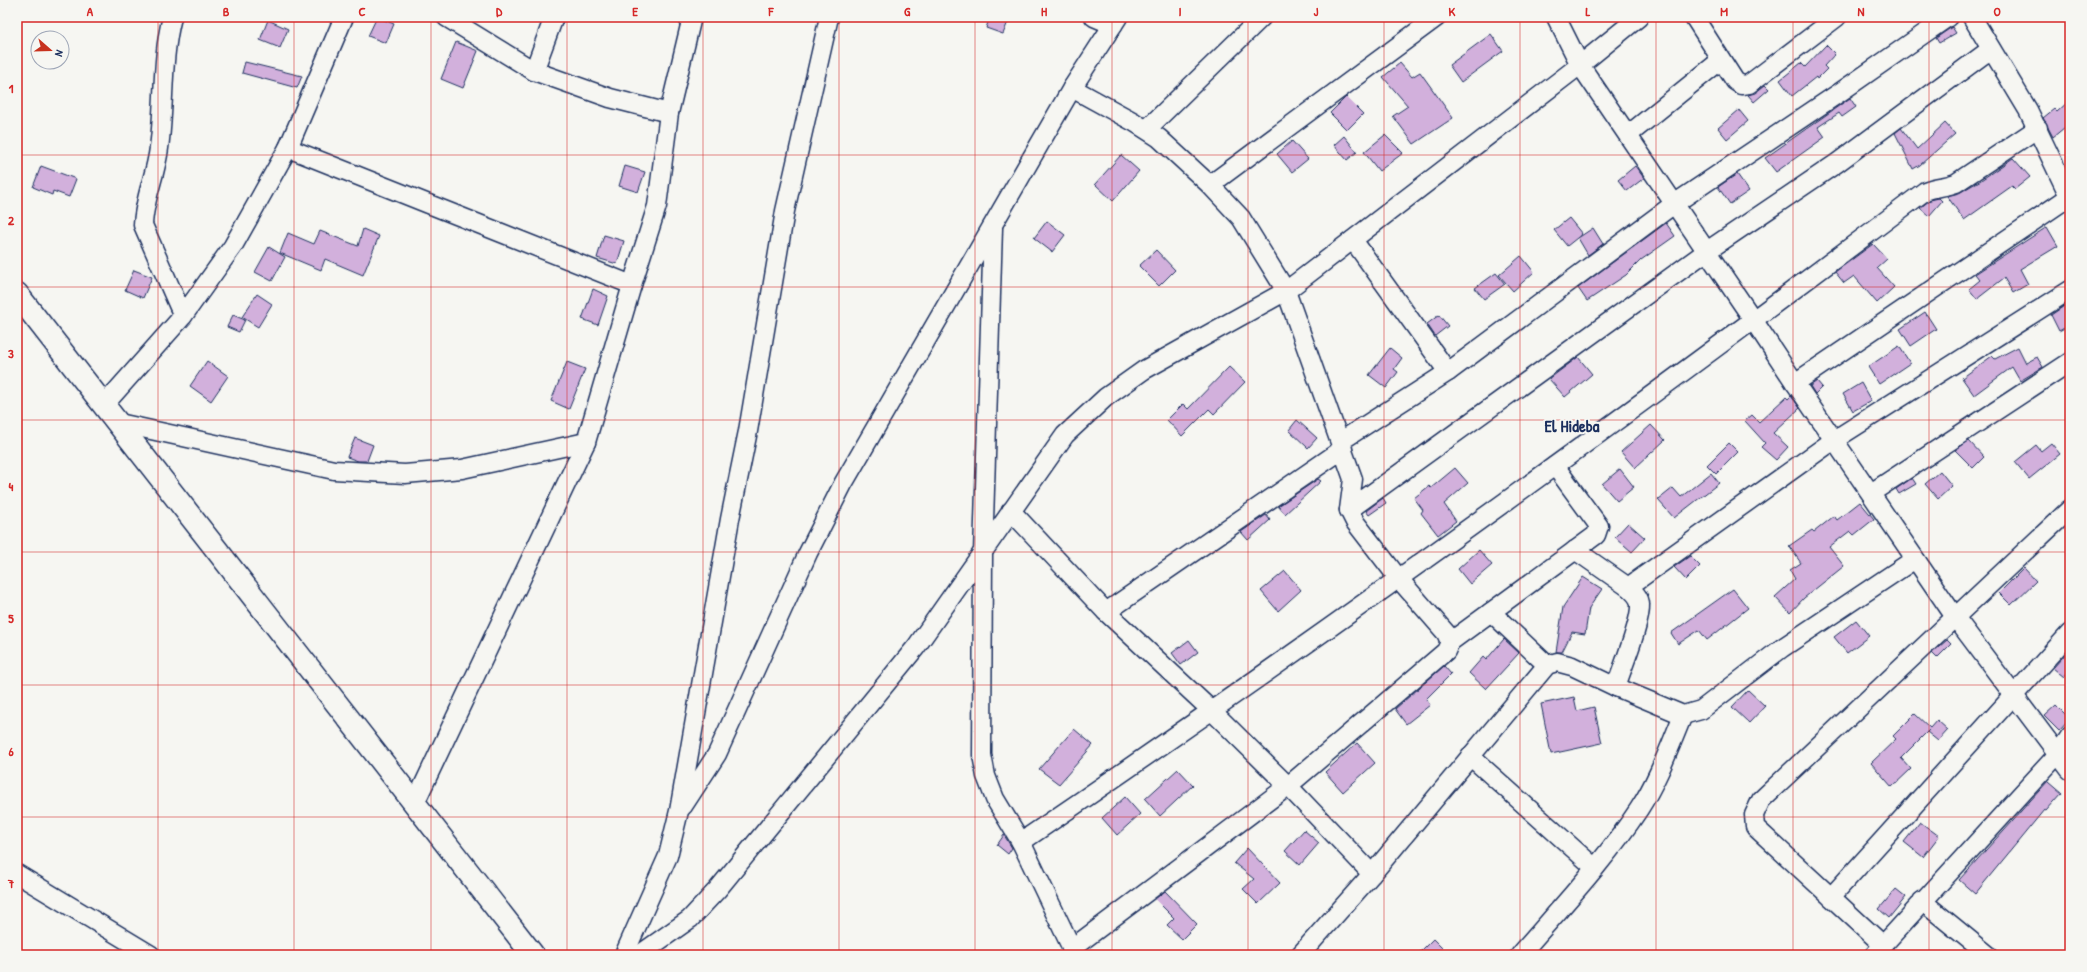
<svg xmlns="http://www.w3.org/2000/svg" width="2087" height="972" font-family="'Patrick Hand',sans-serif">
	<rect width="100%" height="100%" fill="#f6f6f2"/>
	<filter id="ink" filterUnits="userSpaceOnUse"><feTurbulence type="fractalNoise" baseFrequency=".025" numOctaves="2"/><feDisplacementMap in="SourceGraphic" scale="8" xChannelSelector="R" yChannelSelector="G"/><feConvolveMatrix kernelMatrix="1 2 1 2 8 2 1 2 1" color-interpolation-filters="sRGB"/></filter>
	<g filter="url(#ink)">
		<g fill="#d2b0dc" stroke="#1b2f5e">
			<polygon points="377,17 394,24 386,43 368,36"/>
			<polygon points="990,17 1010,17 1003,34 986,28"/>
			<polygon points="268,20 288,29 280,48 260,40"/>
			<polygon points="1952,27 1956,33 1939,43 1936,38"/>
			<polygon points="1491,34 1503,51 1461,82 1449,65"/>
			<polygon points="456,42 478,51 463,88 441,79"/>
			<polygon points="1826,45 1835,54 1824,66 1827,69 1817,79 1816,77 1792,96 1780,80 1801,63 1805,67"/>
			<polygon points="245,62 302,76 297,88 242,73"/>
			<polygon points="1400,63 1412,77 1420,72 1453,118 1414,144 1393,116 1408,106 1383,77"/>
			<polygon points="1765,85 1769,89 1754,102 1748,95 1755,93"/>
			<polygon points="1346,97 1363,114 1347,130 1330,113"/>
			<polygon points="1850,98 1856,107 1842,117 1839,113 1818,127 1825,137 1776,172 1765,158"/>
			<polygon points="2070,100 2070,123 2053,137 2043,118 2054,109 2057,112"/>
			<polygon points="1739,110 1748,121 1727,139 1718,128"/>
			<polygon points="1945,123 1955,134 1920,165 1913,169 1895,133 1901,128 1917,149"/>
			<polygon points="1385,135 1403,153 1379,171 1364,152"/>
			<polygon points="1344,136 1357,152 1347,160 1334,145"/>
			<polygon points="1292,141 1308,159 1292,172 1277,154"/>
			<polygon points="1121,155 1139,171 1113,201 1095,184"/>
			<polygon points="2013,158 2030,177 2015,189 2012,186 1964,220 1947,196 1959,193 1981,180"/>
			<polygon points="41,166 76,179 69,197 53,191 52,195 33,187"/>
			<polygon points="625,166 645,172 638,192 619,186"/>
			<polygon points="1635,166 1644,178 1627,191 1618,180"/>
			<polygon points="1737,174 1749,191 1730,204 1718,187"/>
			<polygon points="1939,198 1942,201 1929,216 1920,208 1930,200"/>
			<polygon points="1569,218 1582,234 1567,246 1554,230"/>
			<polygon points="1047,221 1065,235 1052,252 1034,238"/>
			<polygon points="1666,223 1675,236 1641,260 1626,275 1587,301 1578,288"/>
			<polygon points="2047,227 2058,246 2020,269 2028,284 2013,293 2004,278 1977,299 1969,289 1980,280 1975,274"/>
			<polygon points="1593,228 1603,244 1588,255 1578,238"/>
			<polygon points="363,229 379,236 363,275 325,259 321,270 280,253 288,233 314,244 320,231 358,246"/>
			<polygon points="604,235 624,241 617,264 597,258"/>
			<polygon points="1873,244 1887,259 1877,268 1894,287 1877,303 1854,276 1844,283 1835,272"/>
			<polygon points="269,247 285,257 272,281 255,272"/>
			<polygon points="1156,250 1175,270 1159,286 1139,266"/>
			<polygon points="1521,256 1534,272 1513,291 1499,275"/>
			<polygon points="134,270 152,277 143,298 125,290"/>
			<polygon points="1496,273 1505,284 1484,299 1475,288"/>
			<polygon points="593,289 608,296 598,325 582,319"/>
			<polygon points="257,294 272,304 258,327 242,317"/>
			<polygon points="2070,302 2070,325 2059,331 2051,315"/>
			<polygon points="1925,312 1936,329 1911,346 1900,329"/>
			<polygon points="233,315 245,320 239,332 227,327"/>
			<polygon points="1439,315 1448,326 1435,336 1427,324"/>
			<polygon points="1899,346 1910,363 1879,384 1868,367"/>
			<polygon points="2018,347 2026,363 2037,357 2043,367 2020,381 2012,367 1974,395 1962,378 1992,356 1995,359"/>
			<polygon points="1390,348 1402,358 1394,369 1398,372 1386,388 1369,375"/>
			<polygon points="1578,357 1592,374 1565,397 1549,379"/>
			<polygon points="207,361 228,376 211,401 190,386"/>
			<polygon points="567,362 585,369 569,409 551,401"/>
			<polygon points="1229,367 1245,382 1214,414 1209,409 1182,436 1167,420 1183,404 1188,409"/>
			<polygon points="1817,381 1822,387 1815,394 1810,386"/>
			<polygon points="1861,383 1871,401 1853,411 1843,394"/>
			<polygon points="1791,396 1800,408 1773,433 1788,447 1776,460 1761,447 1765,443 1745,421 1752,415 1759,422 1786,397 1788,399"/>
			<polygon points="1297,420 1317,438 1308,448 1289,430"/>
			<polygon points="1651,425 1665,440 1635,468 1621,452"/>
			<polygon points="355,438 373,445 367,461 358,461 347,457"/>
			<polygon points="1969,441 1984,457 1973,468 1955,450"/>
			<polygon points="1729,443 1738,452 1716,474 1707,465"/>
			<polygon points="2051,443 2060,454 2029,479 2015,462 2036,445 2041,451"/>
			<polygon points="1455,468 1468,483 1444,504 1456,521 1438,535 1421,513 1423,510 1414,498 1429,486 1431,488"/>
			<polygon points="1620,469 1634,487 1617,501 1602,484"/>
			<polygon points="1940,471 1952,486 1938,499 1925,484"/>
			<polygon points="1711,473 1719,483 1674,518 1658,500 1673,488 1681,497"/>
			<polygon points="1912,478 1916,484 1899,494 1896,489"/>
			<polygon points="1318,479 1321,481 1285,514 1278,506"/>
			<polygon points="1383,498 1386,503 1369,515 1366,511"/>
			<polygon points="1860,502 1874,519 1854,535 1850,531 1829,547 1844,566 1804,598 1790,613 1775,597 1795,579 1790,570 1801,563 1789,546 1812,530 1814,532 1834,516 1837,520"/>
			<polygon points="1266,515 1270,520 1248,540 1241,532"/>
			<polygon points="1628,523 1645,538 1632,552 1615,537"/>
			<polygon points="1479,550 1492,565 1470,584 1458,569"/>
			<polygon points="1690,556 1700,566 1686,580 1674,567"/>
			<polygon points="2024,568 2036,581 2011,605 1999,593"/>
			<polygon points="1285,571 1301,590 1278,611 1261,591"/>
			<polygon points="1583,577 1602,589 1589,608 1585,634 1572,632 1562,652 1556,652 1563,607"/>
			<polygon points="1733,589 1748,608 1707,640 1699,630 1678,644 1671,633"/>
			<polygon points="1856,620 1869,636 1847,653 1834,637"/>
			<polygon points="1504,639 1519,653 1486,689 1469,673 1483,657 1486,660"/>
			<polygon points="1189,640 1198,652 1181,665 1172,653"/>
			<polygon points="1947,640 1951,644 1937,658 1932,653"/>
			<polygon points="2070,649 2070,669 2064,677 2053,668"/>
			<polygon points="1444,666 1451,674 1426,699 1430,705 1406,724 1395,709"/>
			<polygon points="1748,690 1765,706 1749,723 1732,707"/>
			<polygon points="1574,697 1577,711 1594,707 1602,743 1551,754 1541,704"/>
			<polygon points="2056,705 2070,719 2059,731 2044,716"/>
			<polygon points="1915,714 1930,728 1937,720 1948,730 1938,741 1927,732 1929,730 1901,758 1911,769 1892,787 1871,763 1896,739 1893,736"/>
			<polygon points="1074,729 1093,745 1059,784 1039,769"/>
			<polygon points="1357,743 1375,763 1343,792 1325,772"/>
			<polygon points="1178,769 1193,785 1160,816 1145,799"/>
			<polygon points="2048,781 2062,793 2046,811 2044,810 1975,894 1959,880"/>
			<polygon points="1125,797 1140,814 1117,835 1102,818"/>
			<polygon points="1920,822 1939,836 1923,857 1904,842"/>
			<polygon points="1304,830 1319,843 1300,865 1285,851"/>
			<polygon points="1004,835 1012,848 1008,854 997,845"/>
			<polygon points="1247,848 1280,883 1258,904 1243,889 1254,879 1234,863"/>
			<polygon points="1896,889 1906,897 1889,918 1879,909"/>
			<polygon points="1165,891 1197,924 1182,939 1167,925 1174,918 1155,899"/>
			<polygon points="1433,939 1449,955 1417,955"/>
		</g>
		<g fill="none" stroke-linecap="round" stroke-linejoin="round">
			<g stroke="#1b2f5e" stroke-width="21">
				<g id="street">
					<path d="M172,17C161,59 165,105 159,148C156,175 144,198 143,225L183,316"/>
					<polyline points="446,17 534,71 610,98 669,113"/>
					<polyline points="1094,17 1113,25"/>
					<polyline points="1556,17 1580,65 1754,321 1795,383 1955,617 2070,770"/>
					<polyline points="1694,17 1735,81 1741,85 1749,84 1837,17"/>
					<polyline points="1972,17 2028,110 2070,198"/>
					<polyline points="534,71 554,17"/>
					<polyline points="1072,88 1134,122 1159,138 1210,185 1241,218 1286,291 1353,479 1349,510 1355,522 1399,579 1446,633 1450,642"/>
					<polyline points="1147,129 1262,17"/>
					<polyline points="1628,135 1721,60"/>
					<polyline points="288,148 632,285"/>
					<polyline points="1210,185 1437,17"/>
					<polyline points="993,228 983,554 982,755 986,776 995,799 1021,842 1075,955"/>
					<polyline points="1353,240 1448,372"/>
					<polyline points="1795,383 2069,197"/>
					<polyline points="104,405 183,316 233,246 288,148 344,17"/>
					<polyline points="119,423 334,470 405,474 462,469 586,442"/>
					<polyline points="1341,441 1448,372 1674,204 1839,93 1948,17"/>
					<polyline points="1871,493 2070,362"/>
					<polyline points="1349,510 1707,251 1837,163 1991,49"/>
					<polyline points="1011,511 1106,612 1212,711 1288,786 1372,874"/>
					<path d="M1575,550L1628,587C1634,592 1640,597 1640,605C1641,623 1622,668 1616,687"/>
					<polyline points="1628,587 1834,440 2070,290"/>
					<polyline points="1106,612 1343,449"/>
					<polyline points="1491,612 1547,665"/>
					<polyline points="1470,756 1595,868"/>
					<polyline points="415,803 586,442 632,285 657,206 669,113 692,17"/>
					<polyline points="683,806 717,754 808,553 843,484 1072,88 1118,17"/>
					<path d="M1021,842C1328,633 1629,415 1925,191C1935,187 1945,187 1956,183L2038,128"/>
					<polyline points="17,874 151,955"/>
					<polyline points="1831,897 2070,633"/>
					<polyline points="1922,901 1988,955"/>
					<polyline points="1883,945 1755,827 1754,815 1761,800 2070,509"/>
					<polyline points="1071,949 1288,786 1446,651 1450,642 1596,535 1599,526 1555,466"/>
					<polyline points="624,955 668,856 679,811 730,519 748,431 785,211 829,17"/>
					<polyline points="639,955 690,919 718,889 916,647 1065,435 1106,397 1144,370 1286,291 1580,65 1639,17"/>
					<polyline points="1300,955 1372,874 1547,665 1557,662 1572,666 1616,687 1683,715 1701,710 1782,648 1915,559"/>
					<path d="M1520,955C1560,908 1605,861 1639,809C1658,780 1670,746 1683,715"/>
					<polyline points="1874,955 2058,754 2070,736"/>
				</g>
			</g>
			<g stroke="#1b2f5e" stroke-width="25">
				<polyline id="secondary" points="17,294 533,955"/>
			</g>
			<use href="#street" stroke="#f6f6f2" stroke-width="18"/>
			<use href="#secondary" stroke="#f6f6f2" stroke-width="22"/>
		</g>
	</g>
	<path fill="none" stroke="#d62828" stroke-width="1" stroke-opacity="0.55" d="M158,17V955M294,17V955M431,17V955M567,17V955M703,17V955M839,17V955M975,17V955M1112,17V955M1248,17V955M1384,17V955M1520,17V955M1656,17V955M1793,17V955M1929,17V955M17,155H2070M17,287H2070M17,420H2070M17,552H2070M17,685H2070M17,817H2070"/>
	<g text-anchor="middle" stroke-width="4" stroke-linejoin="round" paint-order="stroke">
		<g font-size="17" font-weight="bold" fill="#1b2f5e" stroke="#f6f6f2">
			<text x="1572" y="432">El Hideba</text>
		</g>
	</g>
	<rect width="2087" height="972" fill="none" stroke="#f6f6f2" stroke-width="44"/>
	<g transform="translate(50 50) rotate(110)"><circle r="19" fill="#f6f6f2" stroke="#9ea6b7"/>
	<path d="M0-3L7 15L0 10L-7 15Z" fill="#c8321e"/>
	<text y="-6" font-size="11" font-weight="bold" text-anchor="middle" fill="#1b2f5e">N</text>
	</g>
	<rect x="22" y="22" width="2043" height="928" fill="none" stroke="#d62828" stroke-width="1.5"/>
	<g font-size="13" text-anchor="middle" font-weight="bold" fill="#d62828">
		<text x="90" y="16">A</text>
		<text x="226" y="16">B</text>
		<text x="362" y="16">C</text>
		<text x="499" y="16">D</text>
		<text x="635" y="16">E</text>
		<text x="771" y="16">F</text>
		<text x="907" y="16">G</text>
		<text x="1044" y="16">H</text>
		<text x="1180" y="16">I</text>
		<text x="1316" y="16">J</text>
		<text x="1452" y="16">K</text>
		<text x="1588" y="16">L</text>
		<text x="1724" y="16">M</text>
		<text x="1861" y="16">N</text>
		<text x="1997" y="16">O</text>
		<text x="11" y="93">1</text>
		<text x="11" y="225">2</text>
		<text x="11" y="358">3</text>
		<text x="11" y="491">4</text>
		<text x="11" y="623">5</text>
		<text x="11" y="756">6</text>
		<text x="11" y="888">7</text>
	</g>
</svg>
